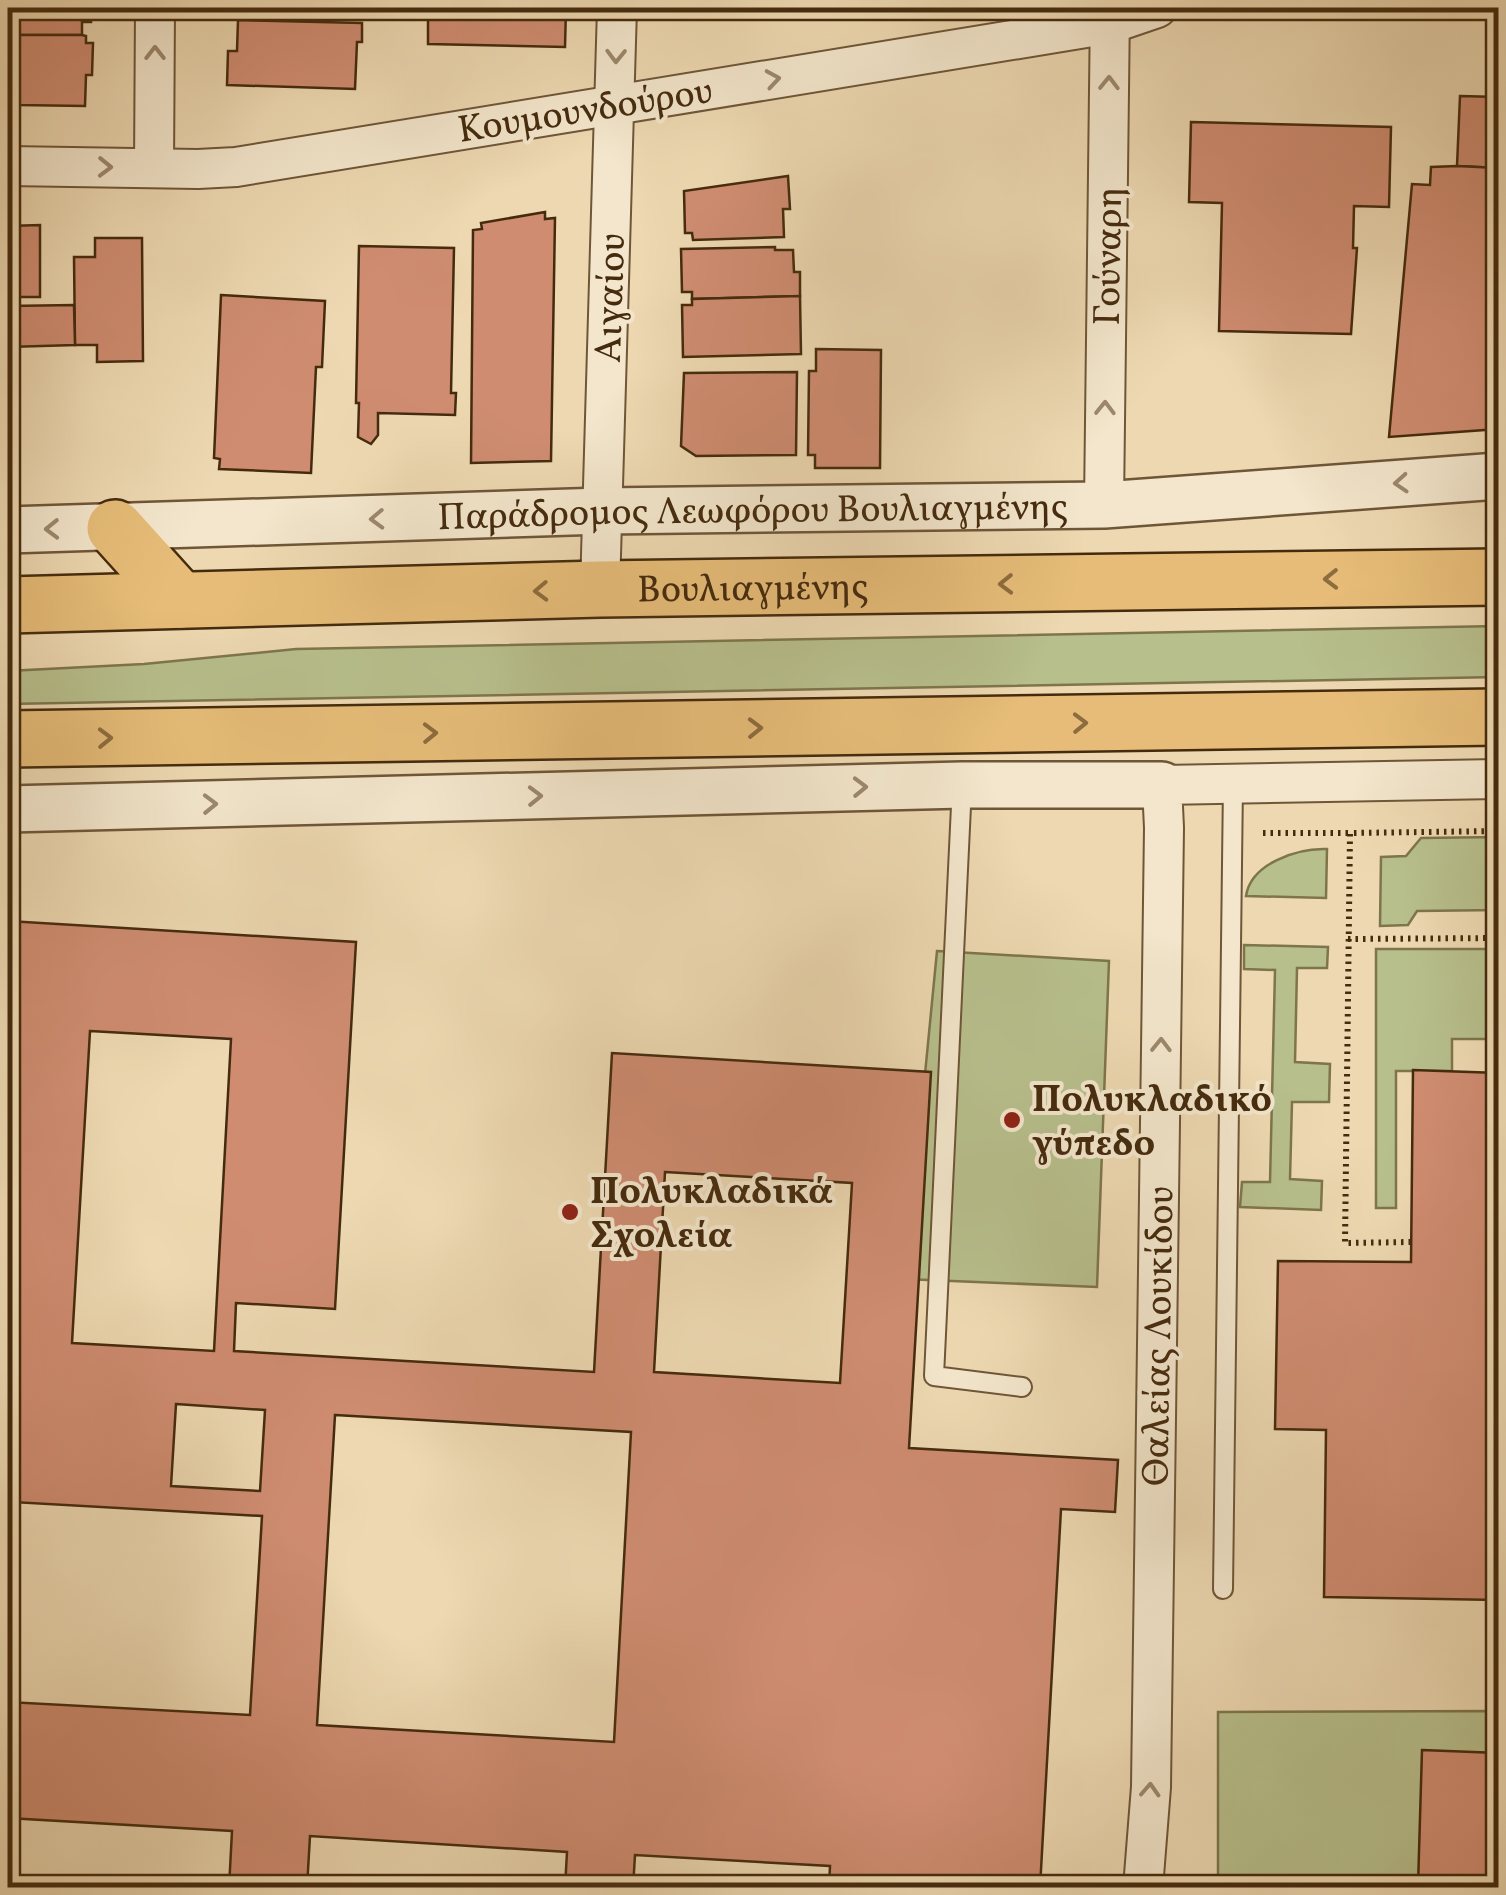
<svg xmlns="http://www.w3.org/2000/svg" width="1506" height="1895" font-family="Vollkorn,serif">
	<rect width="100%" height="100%" fill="#edd8b1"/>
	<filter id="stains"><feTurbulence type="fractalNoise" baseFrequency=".002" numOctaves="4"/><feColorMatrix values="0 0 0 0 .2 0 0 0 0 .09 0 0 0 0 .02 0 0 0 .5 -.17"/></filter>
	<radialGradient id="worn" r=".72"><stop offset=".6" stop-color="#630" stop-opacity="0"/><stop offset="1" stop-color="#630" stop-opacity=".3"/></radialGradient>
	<g fill="#b7bf8c" stroke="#7e754d" stroke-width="2.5">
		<polygon points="1498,626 1498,677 8,704 8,671 144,664 296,649"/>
		<polygon points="1498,837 1498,910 1417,911 1408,925 1380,926 1381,857 1406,856 1421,838"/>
		<path d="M1327,849L1326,898L1246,896C1251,863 1298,848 1327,849Z"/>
		<polygon points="1244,945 1328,947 1327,968 1297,968 1295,1062 1330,1064 1329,1102 1292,1102 1290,1179 1322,1181 1321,1210 1240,1207 1242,1182 1270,1182 1275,970 1244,969"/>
		<polygon points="1376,949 1498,949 1498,1073 1495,1073 1494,1039 1452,1039 1452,1071 1396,1071 1396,1208 1376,1208"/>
		<polygon points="937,951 1109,961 1097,1287 905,1279"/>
		<polygon points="1498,1711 1498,1887 1218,1888 1218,1712"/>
	</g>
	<g fill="#cf8c71" stroke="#452b0e" stroke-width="2.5" fill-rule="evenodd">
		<polygon points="9,8 91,8 91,22 82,22 82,35 8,35"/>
		<polygon points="226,8 328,8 328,14 315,14 315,22 245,20 245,14 226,14"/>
		<polygon points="428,8 566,8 565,47 428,44"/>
		<polygon points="772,8 840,8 840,13 772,11"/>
		<polygon points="238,20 362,23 362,42 357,42 355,89 227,85 228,51 237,51"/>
		<polygon points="19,35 82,35 86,36 86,43 93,43 92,75 86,75 85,106 18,105 18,74 11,74 11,44 18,44"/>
		<polygon points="1460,96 1498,97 1498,168 1457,166"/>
		<polygon points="1191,122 1391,127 1389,207 1354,206 1353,248 1357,248 1351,334 1219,331 1222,203 1189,202"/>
		<polygon points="1457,166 1498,168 1498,429 1389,437 1412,184 1430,185 1431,167"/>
		<polygon points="788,176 790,209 783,209 784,237 693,240 692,233 685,233 684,191"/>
		<polygon points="545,212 545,219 555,218 551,461 471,463 473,230 482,229 481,223"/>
		<polygon points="40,225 40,297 8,297 8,226"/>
		<polygon points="95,238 142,238 143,361 97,362 97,345 75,345 74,257 95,257"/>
		<polygon points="359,246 454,248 451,393 456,393 455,415 378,413 378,435 371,444 358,437 359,403 356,403"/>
		<polygon points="775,247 775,250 793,250 794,272 800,272 800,296 692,299 692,292 682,292 681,249"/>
		<polygon points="221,295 325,301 322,367 316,367 311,473 219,469 220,459 214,458"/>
		<polygon points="800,296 801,354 683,357 682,305 692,305 692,299"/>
		<polygon points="74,305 75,345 8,347 8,306"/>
		<polygon points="816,349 881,350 880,468 815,468 815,455 808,455 809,371 816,371"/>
		<polygon points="797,372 796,455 696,456 681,446 684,373"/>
		<path d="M8,921L356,942L335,1309L236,1303L234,1351L594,1372L612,1053L931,1072L909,1448L1118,1460L1115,1512L1061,1509L1040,1888H829L830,1866L635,1855L633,1888H565L567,1852L310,1836L307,1888H229L232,1831L8,1818V1702L250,1715L262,1516L13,1502L8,1595ZM90,1031L231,1039L214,1351L72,1343ZM665,1172L852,1183L840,1383L654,1372ZM176,1404L265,1410L260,1491L171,1486ZM335,1415L631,1432L614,1742L317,1725Z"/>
		<polygon points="1413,1070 1498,1073 1498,1600 1324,1597 1326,1430 1275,1429 1278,1261 1411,1262"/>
		<polygon points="1422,1750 1498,1753 1498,1888 1418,1886"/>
	</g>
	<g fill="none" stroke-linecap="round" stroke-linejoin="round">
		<g stroke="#6f5637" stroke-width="22">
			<g id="service">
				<polyline points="962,785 934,1376 1022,1387"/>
				<polyline points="1223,1589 1233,784"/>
			</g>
		</g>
		<g stroke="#6f5637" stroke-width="42">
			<g id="minor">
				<polyline points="8,166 198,169 236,167 1110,24 1157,8"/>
				<polyline points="154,168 155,8"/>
				<polyline points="1104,505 1110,8"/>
				<polyline points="600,589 617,8"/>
				<polyline points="1143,1888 1151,1787 1164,828 1162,785 1498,779"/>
			</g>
		</g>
		<g stroke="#6f5637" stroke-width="50">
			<g id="tertiary">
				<path id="s1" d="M8,530L603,511L1104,505L1498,476"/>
				<polyline points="8,809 962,785 1162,785"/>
			</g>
		</g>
		<g stroke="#452b0e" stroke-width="60">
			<g id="primary">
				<polyline points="115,528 180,600"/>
				<path id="s2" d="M8,605L600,589L1498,577"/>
				<polyline points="8,739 1498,717"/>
			</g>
		</g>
		<g stroke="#452b0e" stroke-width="6" stroke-dasharray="2.5 5" stroke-linecap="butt">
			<polyline points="1263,833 1350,833"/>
			<polyline points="1348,939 1498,938"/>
			<polyline points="1411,1242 1345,1243 1350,833 1498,831"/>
		</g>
		<use href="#service" stroke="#f3e6cc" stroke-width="18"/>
		<use href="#minor" stroke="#f3e6cc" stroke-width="38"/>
		<use href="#tertiary" stroke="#f3e6cc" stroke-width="45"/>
		<use href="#primary" stroke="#e6bc78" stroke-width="55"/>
	</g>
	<defs><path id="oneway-chevron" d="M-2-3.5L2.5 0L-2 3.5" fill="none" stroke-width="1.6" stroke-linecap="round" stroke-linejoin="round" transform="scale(2.5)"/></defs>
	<g stroke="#9c886d">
		<use href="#oneway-chevron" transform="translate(155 53) rotate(-90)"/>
		<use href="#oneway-chevron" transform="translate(616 56) rotate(91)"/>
		<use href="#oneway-chevron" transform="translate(773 79) rotate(-9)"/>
		<use href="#oneway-chevron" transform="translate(1109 83) rotate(-89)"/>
		<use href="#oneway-chevron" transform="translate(105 167) rotate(1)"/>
		<use href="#oneway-chevron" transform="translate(1105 408) rotate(-89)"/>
		<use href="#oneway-chevron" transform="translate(1401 483) rotate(176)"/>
		<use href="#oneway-chevron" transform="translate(377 519) rotate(178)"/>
		<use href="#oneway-chevron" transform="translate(52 529) rotate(179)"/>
		<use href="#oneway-chevron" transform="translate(860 787) rotate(-1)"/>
		<use href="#oneway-chevron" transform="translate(535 796) rotate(-1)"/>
		<use href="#oneway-chevron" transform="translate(210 804) rotate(-1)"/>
		<use href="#oneway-chevron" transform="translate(1161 1045) rotate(-89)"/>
		<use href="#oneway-chevron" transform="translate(1150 1790) rotate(-87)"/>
	</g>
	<g stroke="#8d6c3e">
		<use href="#oneway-chevron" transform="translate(1331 579) rotate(179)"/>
		<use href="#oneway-chevron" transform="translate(1006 584) rotate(179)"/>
		<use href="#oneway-chevron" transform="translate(541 591) rotate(178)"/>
		<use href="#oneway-chevron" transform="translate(1080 723) rotate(-1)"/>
		<use href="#oneway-chevron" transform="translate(755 728) rotate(-1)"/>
		<use href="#oneway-chevron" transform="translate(430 733) rotate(-1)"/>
		<use href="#oneway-chevron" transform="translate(105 738) rotate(-1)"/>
	</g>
	<g fill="#8f2418" stroke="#f3e6cc" stroke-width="4">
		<circle cx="1012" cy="1120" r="10"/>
		<circle cx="570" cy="1212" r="10"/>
	</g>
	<g text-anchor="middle" stroke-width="8" stroke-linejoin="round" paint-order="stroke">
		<g font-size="38" fill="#452b0e" stroke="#f3e6cc">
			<text transform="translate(585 109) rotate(-9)" y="13">Κουμουνδούρου</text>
			<text transform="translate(1107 256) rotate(-89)" y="13">Γούναρη</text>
			<text transform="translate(609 298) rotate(-88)" y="13">Αιγαίου</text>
			<text dy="13" stroke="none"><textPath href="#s1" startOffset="745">Παράδρομος Λεωφόρου Βουλιαγμένης</textPath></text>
			<text dy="13" stroke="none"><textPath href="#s2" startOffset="745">Βουλιαγμένης</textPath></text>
			<text transform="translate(1157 1336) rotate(-89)" y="13">Θαλείας Λουκίδου</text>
		</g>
		<g font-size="38" font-weight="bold" fill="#452b0e" stroke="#f3e6cc" text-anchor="start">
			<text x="1032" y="1111">Πολυκλαδικό<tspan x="1032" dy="44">γύπεδο</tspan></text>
			<text x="590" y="1203">Πολυκλαδικά<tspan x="590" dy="44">Σχολεία</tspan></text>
		</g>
	</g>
	<rect width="1506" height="1895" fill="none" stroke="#edd8b1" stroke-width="40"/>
	<rect x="10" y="10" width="1486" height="1875" fill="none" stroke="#452b0e" stroke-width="5"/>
	<rect x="20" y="20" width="1466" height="1855" fill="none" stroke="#452b0e" stroke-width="2.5"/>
	<rect width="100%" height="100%" filter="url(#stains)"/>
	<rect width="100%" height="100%" fill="url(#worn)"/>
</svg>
